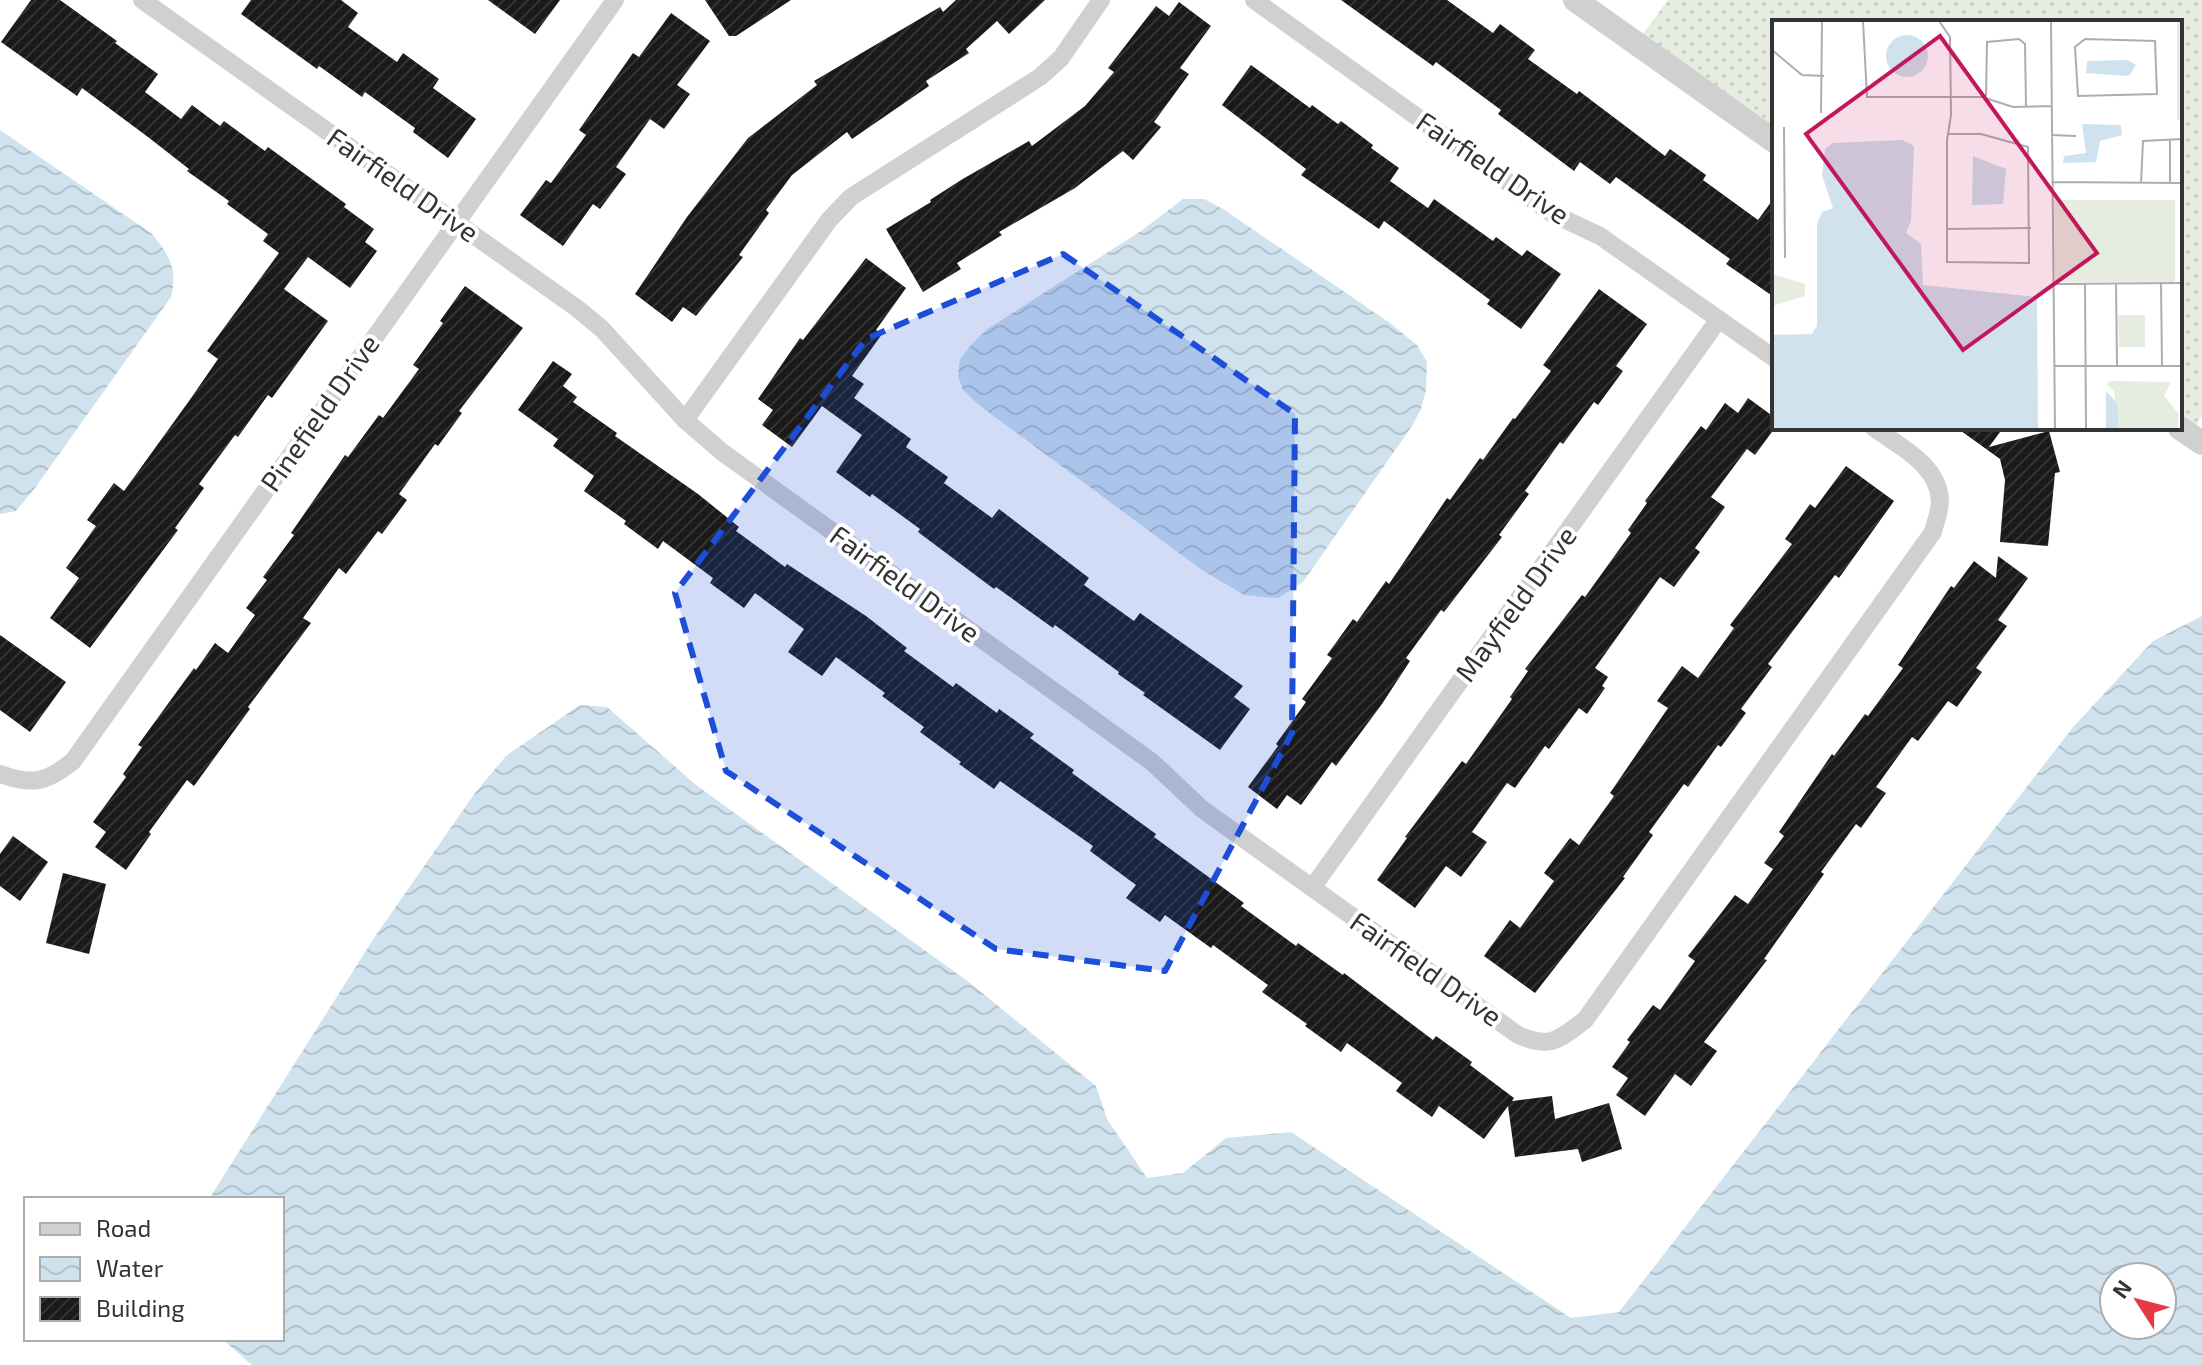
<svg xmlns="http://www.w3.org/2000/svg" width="2202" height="1365" font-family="'Exo 2',sans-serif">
	<defs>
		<pattern id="grass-dots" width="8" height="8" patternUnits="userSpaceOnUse" patternTransform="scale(2)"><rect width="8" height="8" fill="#e6ecdf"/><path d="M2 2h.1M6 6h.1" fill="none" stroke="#c6cbc0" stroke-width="1.8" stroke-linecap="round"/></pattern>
		<pattern id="water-waves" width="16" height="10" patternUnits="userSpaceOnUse" patternTransform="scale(2)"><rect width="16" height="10" fill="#cfe2ee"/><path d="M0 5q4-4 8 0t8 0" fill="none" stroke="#b2c2cd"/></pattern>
		<pattern id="building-hatch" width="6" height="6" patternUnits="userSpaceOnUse" patternTransform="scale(2)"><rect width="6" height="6" fill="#1a1a1a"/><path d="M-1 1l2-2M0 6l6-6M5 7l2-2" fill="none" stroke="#333"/></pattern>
	</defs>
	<rect width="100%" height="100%" fill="#fff"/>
	<polygon fill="url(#grass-dots)" points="1668,0 2202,0 2202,416 2196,425 2180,414 2180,22 1774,22 1774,127 1643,34"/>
	<g fill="url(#water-waves)" fill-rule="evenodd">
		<path d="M0,130L151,233C169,254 178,269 171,297L35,488L16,511L0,514Z"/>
		<polygon points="1183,199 1204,199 1223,209 1390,323 1417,345 1427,362 1426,390 1421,409 1412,426 1303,582 1278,598 1244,595 1202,570 980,406 963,390 958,376 960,359 971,345 986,330 1141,231"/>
		<path d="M2202,616V1365H252L222,1339H282V1199H209L374,938L475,793L506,756L580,705L607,707L696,785L970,983L1096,1086L1107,1119L1147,1178L1183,1173L1226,1138L1291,1132L1571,1318L1619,1312L2074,726L2153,641ZM2162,1277V1325H2114V1277Z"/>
	</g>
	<g fill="url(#building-hatch)">
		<polygon points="31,0 60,0 117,41 115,43 158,74 145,92 181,119 192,105 220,126 224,121 265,151 268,147 346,204 344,207 374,229 365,242 377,251 350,288 308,257 284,289 328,321 272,398 268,395 238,437 235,435 199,484 204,488 175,528 178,530 90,648 50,618 79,578 66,568 96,526 87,520 114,483 124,491 189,401 218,359 207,351 279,253 263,241 268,234 227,204 229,201 187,171 189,169 148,137 82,88 77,96 1,42"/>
		<polygon points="251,0 341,0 358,13 348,27 397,62 403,53 439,79 433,88 476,119 448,158 413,132 415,128 365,92 362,97 319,66 317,69 241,14"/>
		<polygon points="488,0 560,0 535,34"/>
		<polygon points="705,0 791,0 736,36 729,36"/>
		<polygon points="956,0 1045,0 1009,34 997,21 966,49 969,53 926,81 929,86 852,139 847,132 792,175 766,210 769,213 739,255 743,257 696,316 683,307 672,322 635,294 687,217 748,138 817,85 814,81 940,7 943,12"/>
		<polygon points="1341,0 1447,0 1493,33 1500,24 1535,50 1528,59 1577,94 1579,91 1665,156 1670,149 1706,175 1703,180 1758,220 1774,198 1774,297 1726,264 1730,259 1616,177 1610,184 1580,162 1574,171 1498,114 1501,110 1436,62 1433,66"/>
		<polygon points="1179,2 1211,26 1180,68 1189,74 1154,122 1161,127 1133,160 1123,151 1075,188 999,232 1002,235 957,263 961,269 923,292 886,229 931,202 930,200 961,180 1029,141 1032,146 1085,106 1114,72 1108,68 1156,6 1169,16"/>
		<polygon points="671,13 710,41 677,85 690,94 664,129 650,119 616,167 626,174 600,209 593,204 563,246 520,215 546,180 551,183 586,135 579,130 633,53 639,57"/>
		<polygon points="1251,65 1310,108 1312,105 1338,124 1341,121 1373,145 1371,148 1399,168 1390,181 1428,208 1434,199 1493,241 1496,237 1522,256 1527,250 1561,274 1521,329 1487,304 1490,300 1384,221 1379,229 1301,175 1306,169 1222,105"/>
		<polygon points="866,258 906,288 876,330 882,334 852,376 864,384 854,398 911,439 906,447 948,477 944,483 992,518 999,509 1089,578 1084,585 1134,621 1140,613 1243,686 1234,697 1250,709 1220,750 1143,695 1145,693 1118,674 1119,672 1055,625 1053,628 996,587 994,589 918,532 920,529 872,494 870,497 836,472 862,435 822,406 792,447 762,425 773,410 758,399 800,338 803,340"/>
		<polygon points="465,286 523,328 459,411 462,413 438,446 435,444 399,494 407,500 382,534 378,531 346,574 339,568 303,618 311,623 248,707 250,709 194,786 187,780 149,832 151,834 126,870 95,847 106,832 93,822 126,777 123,774 142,747 138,745 194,668 196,670 215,643 228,653 255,615 246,608 267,580 263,577 294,535 291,533 345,455 348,457 379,415 383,418 419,369 413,365 443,323 440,321"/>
		<polygon points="1599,289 1647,324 1616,366 1623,371 1598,405 1594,402 1563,444 1560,442 1525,491 1529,494 1499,535 1502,537 1444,612 1441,610 1406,658 1410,661 1382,704 1336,766 1332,762 1301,805 1287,795 1277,809 1248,787 1278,746 1276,744 1306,702 1302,699 1332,658 1327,655 1353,619 1357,622 1386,581 1389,584 1447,498 1450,500 1480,458 1483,460 1513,418 1515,419 1551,371 1543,365"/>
		<polygon points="553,361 572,374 563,386 577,397 573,402 617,433 615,436 698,494 739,527 736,531 785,567 787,564 866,616 907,648 904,651 953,687 956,683 997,713 999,709 1034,734 1030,738 1074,770 1072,773 1156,834 1154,837 1244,903 1241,906 1296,946 1298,943 1343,975 1344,973 1433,1040 1436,1036 1472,1062 1470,1065 1514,1098 1512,1101 1552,1096 1555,1119 1609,1103 1622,1149 1582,1162 1578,1149 1515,1157 1508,1106 1484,1139 1439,1106 1432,1117 1396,1091 1402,1083 1347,1043 1341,1052 1305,1026 1307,1024 1262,992 1268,985 1213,945 1211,948 1165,915 1160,922 1126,898 1136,885 1090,851 1093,846 1000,781 994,789 959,764 961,762 920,732 924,727 882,696 885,693 836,657 822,676 788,652 804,629 755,593 744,608 710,583 713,578 663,541 658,549 624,524 626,521 584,491 594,476 553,446 558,439 518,410"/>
		<polygon points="1748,398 1774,417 1774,429 1755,455 1747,449 1711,497 1725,507 1695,548 1700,552 1674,587 1660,577 1595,668 1608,677 1602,686 1605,688 1587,714 1579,708 1549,749 1545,746 1515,788 1507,783 1472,832 1487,842 1461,877 1446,866 1415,908 1377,880 1407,838 1405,837 1462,761 1466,764 1512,699 1510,697 1528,671 1525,669 1582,595 1585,597 1631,533 1628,530 1647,503 1645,501 1701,426 1706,430 1725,403 1738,413"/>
		<polygon points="1957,428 2003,428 1989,447 2049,431 2060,472 2055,473 2048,546 2000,542 2005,480 2000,459"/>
		<polygon points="1846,466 1894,501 1839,578 1835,575 1768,664 1772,667 1741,709 1746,713 1721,747 1718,745 1688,787 1684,784 1649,832 1653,835 1623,877 1625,878 1535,993 1484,956 1510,920 1520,928 1554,881 1544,873 1570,838 1579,845 1614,796 1610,793 1668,708 1657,701 1682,666 1698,678 1734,628 1730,625 1792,544 1785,539 1810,504 1815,508"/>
		<polygon points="1998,556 2028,578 1998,620 2007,626 1976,668 1982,672 1957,707 1948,701 1918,741 1912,737 1876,787 1886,793 1861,828 1856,824 1821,872 1824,874 1764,959 1767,960 1704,1042 1717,1051 1691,1086 1675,1074 1645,1116 1616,1095 1628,1078 1612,1067 1630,1042 1627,1040 1653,1005 1660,1010 1695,961 1688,956 1735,895 1748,904 1773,869 1764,863 1784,836 1779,832 1832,754 1834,756 1865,714 1868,716 1903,668 1898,665 1951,586 1954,588 1974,561 1996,578"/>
		<polygon points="0,635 66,682 30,732 0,710"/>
		<polygon points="13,836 48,862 20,901 0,886 0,854"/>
		<polygon points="63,873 106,884 89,954 46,943"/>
	</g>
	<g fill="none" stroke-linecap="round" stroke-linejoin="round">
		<g stroke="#d0d0d0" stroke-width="18">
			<path d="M142,0L578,309L602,329L685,420L722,452L1152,762L1202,809L1518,1035C1551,1049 1558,1040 1585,1020L1933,532C1935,523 1940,511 1940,501C1939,465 1899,446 1874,428"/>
			<polyline points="1254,0 1551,213 1600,236 1774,358"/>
			<polyline points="685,420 829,220 851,197 1040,77 1061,58 1101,0"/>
			<path d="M0,774C33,786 47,782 73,761L615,0"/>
			<polyline points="1312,888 1719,319"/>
		</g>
		<g stroke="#d0d0d0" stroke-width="24">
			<polyline points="1575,0 1774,141"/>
			<polyline points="2180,428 2202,443"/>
		</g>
	</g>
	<path fill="#1d4ed8" fill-opacity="0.2" stroke="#1d4ed8" stroke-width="6" stroke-dasharray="16 10" stroke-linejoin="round" d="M1063,254L1295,414L1292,733L1165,971L996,949L726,771L675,593L866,339Z"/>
	<g text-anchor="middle" stroke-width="8" stroke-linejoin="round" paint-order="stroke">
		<g font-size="28" fill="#333" stroke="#fff">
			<text transform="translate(1493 168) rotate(34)" y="10">Fairfield Drive</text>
			<text transform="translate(403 185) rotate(35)" y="10">Fairfield Drive</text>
			<text transform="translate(320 413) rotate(-55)" y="10">Pinefield Drive</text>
			<text transform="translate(905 584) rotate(36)" y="10">Fairfield Drive</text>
			<text transform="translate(1516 604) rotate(-54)" y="10">Mayfield Drive</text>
			<text transform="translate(1426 969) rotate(35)" y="10">Fairfield Drive</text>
		</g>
	</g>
	<g transform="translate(1772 20)">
		<rect width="410" height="410" fill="#fff"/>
		<path d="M405,1H410V100H405ZM282,180H403V262H283Z" fill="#e6ecdf"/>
		<path d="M0,254L33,264V276L0,286ZM338,361L399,362L392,376L407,394L406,409H347L342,372L335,364Z" fill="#e6ecdf"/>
		<path d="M346,295H373V327H347Z" fill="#e6ecdf"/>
		<path d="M114 36a21 21 0 1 1 42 0a21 21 0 1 1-42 0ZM356,40L364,45L357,56L314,53L315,41ZM310,104L349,105L350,115L328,121L324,142L291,143L292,136L314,133ZM130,120L142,126L139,201L134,213L149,224L151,265L265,277L266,409H0V315L40,314L45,306V204L50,192L61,188L50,155L53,129L61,123ZM201,136L234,149L231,184L200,185ZM334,371L345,383L347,409H334Z" fill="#cfe2ee"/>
		<path fill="none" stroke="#adadad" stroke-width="2" d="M91,1L95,77H210L241,87L279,86M167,1L178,17L179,95L176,114L175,120V242L257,243L256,127L209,114H176M279,1L283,409M313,19L383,21L385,74L306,76L303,27ZM0,30L30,55L52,56M214,76L215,22L247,19L253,24L254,86M49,93L50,1M12,107L13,238M279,115L304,116M398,120V163M280,162L410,163M369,163L371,121L410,119M174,209L259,208M313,263L314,409M389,263L390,346M281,264L410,263M344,264L345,345M282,346H410"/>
		<path fill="#c2185b" fill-opacity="0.15" stroke="#c2185b" stroke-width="4" d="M168,16L325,233L191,330L34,114Z"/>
		<rect width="410" height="410" fill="none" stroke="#333" stroke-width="4"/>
	</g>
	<rect x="24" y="1197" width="260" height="144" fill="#ffffff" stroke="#adadad" stroke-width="2"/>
	<rect x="40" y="1223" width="40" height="12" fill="#d0d0d0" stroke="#adadad" stroke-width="2"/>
	<text x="96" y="1237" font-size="24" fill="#333333">Road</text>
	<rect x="40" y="1257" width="40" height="24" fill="url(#water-waves)" stroke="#adadad" stroke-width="2"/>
	<text x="96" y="1277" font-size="24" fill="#333333">Water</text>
	<rect x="40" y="1297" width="40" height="24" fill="url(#building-hatch)" stroke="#adadad" stroke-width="2"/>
	<text x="96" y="1317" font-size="24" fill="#333333">Building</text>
	<g transform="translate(2138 1301) rotate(306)"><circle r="38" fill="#ffffff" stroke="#adadad" stroke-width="2"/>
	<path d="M0-6L14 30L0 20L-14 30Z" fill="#e63946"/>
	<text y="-12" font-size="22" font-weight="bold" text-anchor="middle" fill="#333333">N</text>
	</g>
</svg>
